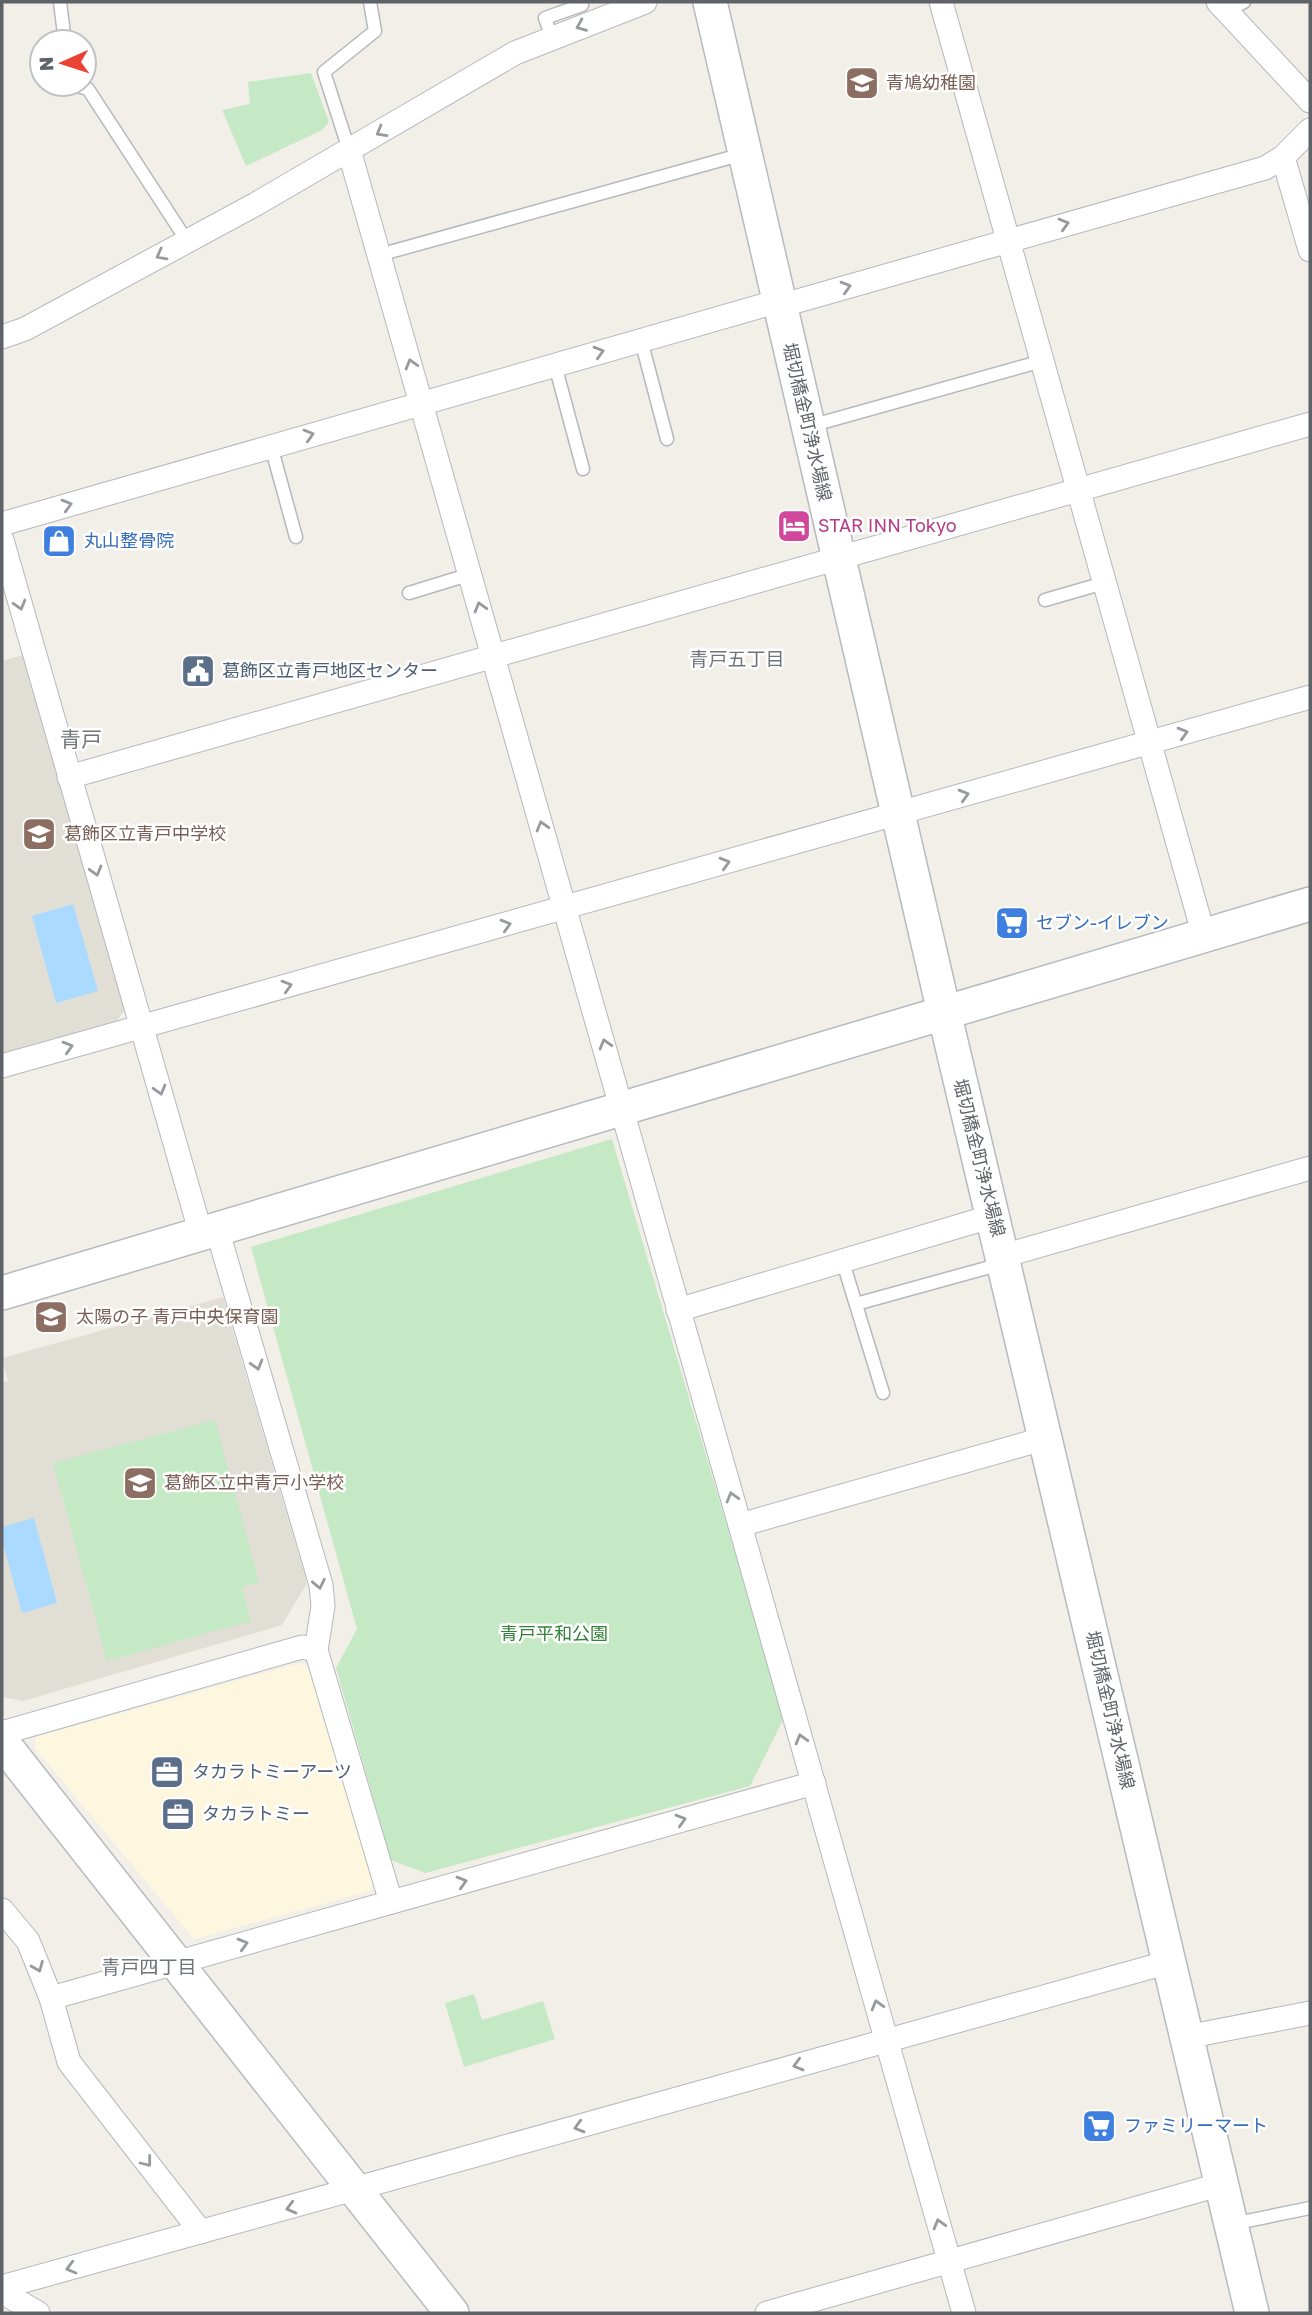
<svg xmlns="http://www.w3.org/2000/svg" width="1312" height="2315" font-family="'Golos Text','Noto Sans JP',sans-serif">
	<rect width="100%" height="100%" fill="#f1efe8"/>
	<polygon fill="#fef7e0" points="300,1663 312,1671 375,1877 370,1891 194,1939 35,1748 36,1737"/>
	<g fill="#e1ded6">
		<polygon points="26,654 126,1008 116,1022 2,1054 2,661"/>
		<polygon points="223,1297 307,1583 282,1625 23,1701 2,1697 2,1383 8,1381 2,1358"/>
	</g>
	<g fill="#c5e8c5">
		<polygon points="311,73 329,122 322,130 246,166 222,110 250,104 248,82"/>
		<polygon points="612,1139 784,1718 750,1786 425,1873 391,1860 336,1668 357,1629 251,1247"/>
		<polygon points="215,1420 259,1582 242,1587 251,1621 107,1661 53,1463"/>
		<polygon points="474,1994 482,2020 543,2001 555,2039 464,2067 445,2003"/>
	</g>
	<g fill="#aadaff">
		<polygon points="73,904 98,991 56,1003 32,916"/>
		<polygon points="34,1518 57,1603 22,1613 2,1540 2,1527"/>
	</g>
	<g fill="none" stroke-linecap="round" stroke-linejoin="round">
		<g stroke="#b5b8bc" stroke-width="15">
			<g id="lane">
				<polyline points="60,2 65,42"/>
				<polyline points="1227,11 1244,2"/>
				<polyline points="552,38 545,18 582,5 581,2"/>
				<polyline points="70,84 88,89 187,241"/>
				<polyline points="349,150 324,72 375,31 370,2"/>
				<polyline points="379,255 743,154"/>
				<polyline points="641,340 667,439"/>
				<polyline points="555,365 583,469"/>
				<polyline points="810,426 1042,361"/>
				<polyline points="271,446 296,537"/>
				<polyline points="409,593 471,574"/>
				<polyline points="1045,600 1104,583"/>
				<polyline points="842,1259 883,1393"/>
				<polyline points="856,1304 1001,1264"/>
				<polyline points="1232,2224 1310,2208"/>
			</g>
		</g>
		<g stroke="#b5b8bc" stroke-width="25">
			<g id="street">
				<polyline points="941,2 1204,936"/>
				<polyline points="1218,2 1310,101"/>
				<polyline points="349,150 964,2313"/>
				<polyline points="1283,157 1310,250"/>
				<polyline points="780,306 1265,168 1283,157 1310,130"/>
				<polyline points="2,337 25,329 256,204 515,53 645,2"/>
				<polyline points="2,524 779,301"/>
				<polyline points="2,540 201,1234"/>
				<polyline points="69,777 1310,424"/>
				<polyline points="2,1066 1310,697"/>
				<polyline points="217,1229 321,1585 323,1606 316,1650 391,1902"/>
				<polyline points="1003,1256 1310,1168"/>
				<polyline points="678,1310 993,1216"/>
				<polyline points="740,1525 1046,1438"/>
				<polyline points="2,1733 302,1647 316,1650"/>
				<polyline points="2,1910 28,1941 51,1998 69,2062 201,2232"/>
				<polyline points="51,1998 814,1783"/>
				<polyline points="1186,2037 1310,2013"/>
				<polyline points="2,2287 1169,1962"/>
				<polyline points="2,2292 38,2313"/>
				<polyline points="767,2313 1222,2184"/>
			</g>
		</g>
		<g stroke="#b6babf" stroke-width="36">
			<g id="secondary">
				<polyline points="710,2 944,1012 1252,2313"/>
				<polyline points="2,1293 1310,904"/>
				<polyline points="2,1742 452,2313"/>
			</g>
		</g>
		<use href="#lane" stroke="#fff" stroke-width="12"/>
		<use href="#street" stroke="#fff" stroke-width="23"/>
		<use href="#secondary" stroke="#fff" stroke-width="33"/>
	</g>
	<defs><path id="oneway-chevron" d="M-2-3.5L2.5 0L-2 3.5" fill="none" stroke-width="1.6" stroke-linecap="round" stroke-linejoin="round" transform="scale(1.75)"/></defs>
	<g stroke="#979a9d">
		<use href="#oneway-chevron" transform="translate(581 26) rotate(158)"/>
		<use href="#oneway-chevron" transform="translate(381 132) rotate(150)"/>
		<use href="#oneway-chevron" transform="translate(1064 224) rotate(-16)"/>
		<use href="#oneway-chevron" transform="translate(161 255) rotate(152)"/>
		<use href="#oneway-chevron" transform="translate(846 287) rotate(-16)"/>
		<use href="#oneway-chevron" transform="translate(599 352) rotate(-16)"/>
		<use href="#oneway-chevron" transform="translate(411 364) rotate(-106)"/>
		<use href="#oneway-chevron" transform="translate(309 435) rotate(-16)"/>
		<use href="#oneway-chevron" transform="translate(67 505) rotate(-16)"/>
		<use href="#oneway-chevron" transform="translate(20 605) rotate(74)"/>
		<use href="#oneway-chevron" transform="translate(480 607) rotate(-106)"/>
		<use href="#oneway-chevron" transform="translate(1183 733) rotate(-16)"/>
		<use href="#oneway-chevron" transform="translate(964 795) rotate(-16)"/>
		<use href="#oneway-chevron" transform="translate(542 826) rotate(-106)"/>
		<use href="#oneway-chevron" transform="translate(725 863) rotate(-16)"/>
		<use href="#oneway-chevron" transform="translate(96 871) rotate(74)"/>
		<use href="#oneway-chevron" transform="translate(506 925) rotate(-16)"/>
		<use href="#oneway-chevron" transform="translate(287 986) rotate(-16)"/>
		<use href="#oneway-chevron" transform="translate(605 1044) rotate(-106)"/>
		<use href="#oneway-chevron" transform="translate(68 1047) rotate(-16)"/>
		<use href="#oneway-chevron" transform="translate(160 1090) rotate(74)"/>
		<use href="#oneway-chevron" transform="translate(257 1365) rotate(74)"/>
		<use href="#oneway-chevron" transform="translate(732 1497) rotate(-106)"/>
		<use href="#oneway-chevron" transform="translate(319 1584) rotate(78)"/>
		<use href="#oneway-chevron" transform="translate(801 1739) rotate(-106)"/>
		<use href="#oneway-chevron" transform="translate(681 1820) rotate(-16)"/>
		<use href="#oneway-chevron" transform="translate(462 1882) rotate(-16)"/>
		<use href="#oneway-chevron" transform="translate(243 1944) rotate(-16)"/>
		<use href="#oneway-chevron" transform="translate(38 1967) rotate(68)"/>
		<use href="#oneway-chevron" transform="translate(877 2005) rotate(-106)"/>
		<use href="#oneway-chevron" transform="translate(798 2065) rotate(164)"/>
		<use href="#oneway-chevron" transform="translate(579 2127) rotate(164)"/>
		<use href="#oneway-chevron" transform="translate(147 2162) rotate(52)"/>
		<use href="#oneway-chevron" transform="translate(291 2208) rotate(165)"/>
		<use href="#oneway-chevron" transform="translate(939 2224) rotate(-106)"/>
		<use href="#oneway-chevron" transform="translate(71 2268) rotate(165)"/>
	</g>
	<defs>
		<g id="school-square" transform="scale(1.75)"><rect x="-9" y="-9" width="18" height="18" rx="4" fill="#8d6e63" stroke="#fff"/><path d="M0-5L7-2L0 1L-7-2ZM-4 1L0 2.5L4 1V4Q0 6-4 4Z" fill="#fff"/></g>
		<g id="hotel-square" transform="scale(1.75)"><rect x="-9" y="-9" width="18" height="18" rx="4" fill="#d1479c" stroke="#fff"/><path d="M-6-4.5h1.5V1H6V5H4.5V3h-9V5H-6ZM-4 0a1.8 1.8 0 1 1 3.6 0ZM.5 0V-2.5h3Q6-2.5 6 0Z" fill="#fff"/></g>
		<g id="shop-square" transform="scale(1.75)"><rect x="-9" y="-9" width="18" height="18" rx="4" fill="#3f7fe0" stroke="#fff"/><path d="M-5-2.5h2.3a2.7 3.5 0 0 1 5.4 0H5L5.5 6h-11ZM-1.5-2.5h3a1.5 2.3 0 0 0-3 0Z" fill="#fff"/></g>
		<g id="civic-square" transform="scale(1.75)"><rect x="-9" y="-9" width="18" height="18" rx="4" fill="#5c6f8a" stroke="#fff"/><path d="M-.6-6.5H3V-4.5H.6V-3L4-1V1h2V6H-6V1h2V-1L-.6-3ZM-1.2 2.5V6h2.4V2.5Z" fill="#fff"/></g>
		<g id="supermarket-square" transform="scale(1.75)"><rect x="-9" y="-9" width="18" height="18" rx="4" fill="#3f7fe0" stroke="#fff"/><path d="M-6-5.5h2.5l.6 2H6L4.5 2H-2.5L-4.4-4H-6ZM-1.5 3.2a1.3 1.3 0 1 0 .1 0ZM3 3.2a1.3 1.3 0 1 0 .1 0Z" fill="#fff"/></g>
		<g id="office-square" transform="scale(1.75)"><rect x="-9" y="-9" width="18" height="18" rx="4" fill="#5c6f8a" stroke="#fff"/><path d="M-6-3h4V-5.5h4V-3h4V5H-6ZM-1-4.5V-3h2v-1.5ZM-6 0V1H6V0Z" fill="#fff"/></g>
	</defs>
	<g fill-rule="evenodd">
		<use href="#school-square" x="862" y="83"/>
		<use href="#hotel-square" x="794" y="526"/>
		<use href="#shop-square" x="59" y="541"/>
		<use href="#civic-square" x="198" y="671"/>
		<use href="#school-square" x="39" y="834"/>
		<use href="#supermarket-square" x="1012" y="923"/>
		<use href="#school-square" x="51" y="1317"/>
		<use href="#school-square" x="140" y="1483"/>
		<use href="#office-square" x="167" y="1772"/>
		<use href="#office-square" x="178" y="1814"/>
		<use href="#supermarket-square" x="1099" y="2126"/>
	</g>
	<g text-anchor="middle" stroke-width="5" stroke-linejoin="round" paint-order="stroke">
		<g font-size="18" fill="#785e54" stroke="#fff" text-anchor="start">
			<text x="886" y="89">青鳩幼稚園</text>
			<text x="64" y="840">葛飾区立青戸中学校</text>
			<text x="76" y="1323">太陽の子 青戸中央保育園</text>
			<text x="164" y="1489">葛飾区立中青戸小学校</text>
		</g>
		<g font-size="18" fill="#5f6368" stroke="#fff">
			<text transform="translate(807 422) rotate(77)" y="6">堀切橋金町浄水場線</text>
			<text transform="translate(979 1158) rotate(76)" y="6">堀切橋金町浄水場線</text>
			<text transform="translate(1110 1710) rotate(77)" y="6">堀切橋金町浄水場線</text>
		</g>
		<g font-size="18" fill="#b23c85" stroke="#fff" text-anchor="start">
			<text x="818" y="532">STAR INN Tokyo</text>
		</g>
		<g font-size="18" fill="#366cbe" stroke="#fff" text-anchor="start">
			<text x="84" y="547">丸山整骨院</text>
			<text x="1036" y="929">セブン-イレブン</text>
			<text x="1124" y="2132">ファミリーマート</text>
		</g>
		<g font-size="18" fill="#4e5e75" stroke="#fff" text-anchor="start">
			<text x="222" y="677">葛飾区立青戸地区センター</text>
			<text x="192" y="1778">タカラトミーアーツ</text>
			<text x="202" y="1820">タカラトミー</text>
		</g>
		<g font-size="18" fill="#348238" stroke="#fff">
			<text x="554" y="1640">青戸平和公園</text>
		</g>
		<g font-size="19" fill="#70757a" stroke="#fff">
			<text x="737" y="666">青戸五丁目</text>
			<text x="149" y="1974">青戸四丁目</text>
		</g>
		<g font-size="21" fill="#70757a" stroke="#fff">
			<text x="81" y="747">青戸</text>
		</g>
	</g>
	<rect width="1312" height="2315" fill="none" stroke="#5f6368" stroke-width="7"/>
	<g transform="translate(63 63) rotate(267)"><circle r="33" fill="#ffffff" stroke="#bfc1c3" stroke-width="2"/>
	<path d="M0-5L12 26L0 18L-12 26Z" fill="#ea4335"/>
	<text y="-10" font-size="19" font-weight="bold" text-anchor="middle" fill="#5f6368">N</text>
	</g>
</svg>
